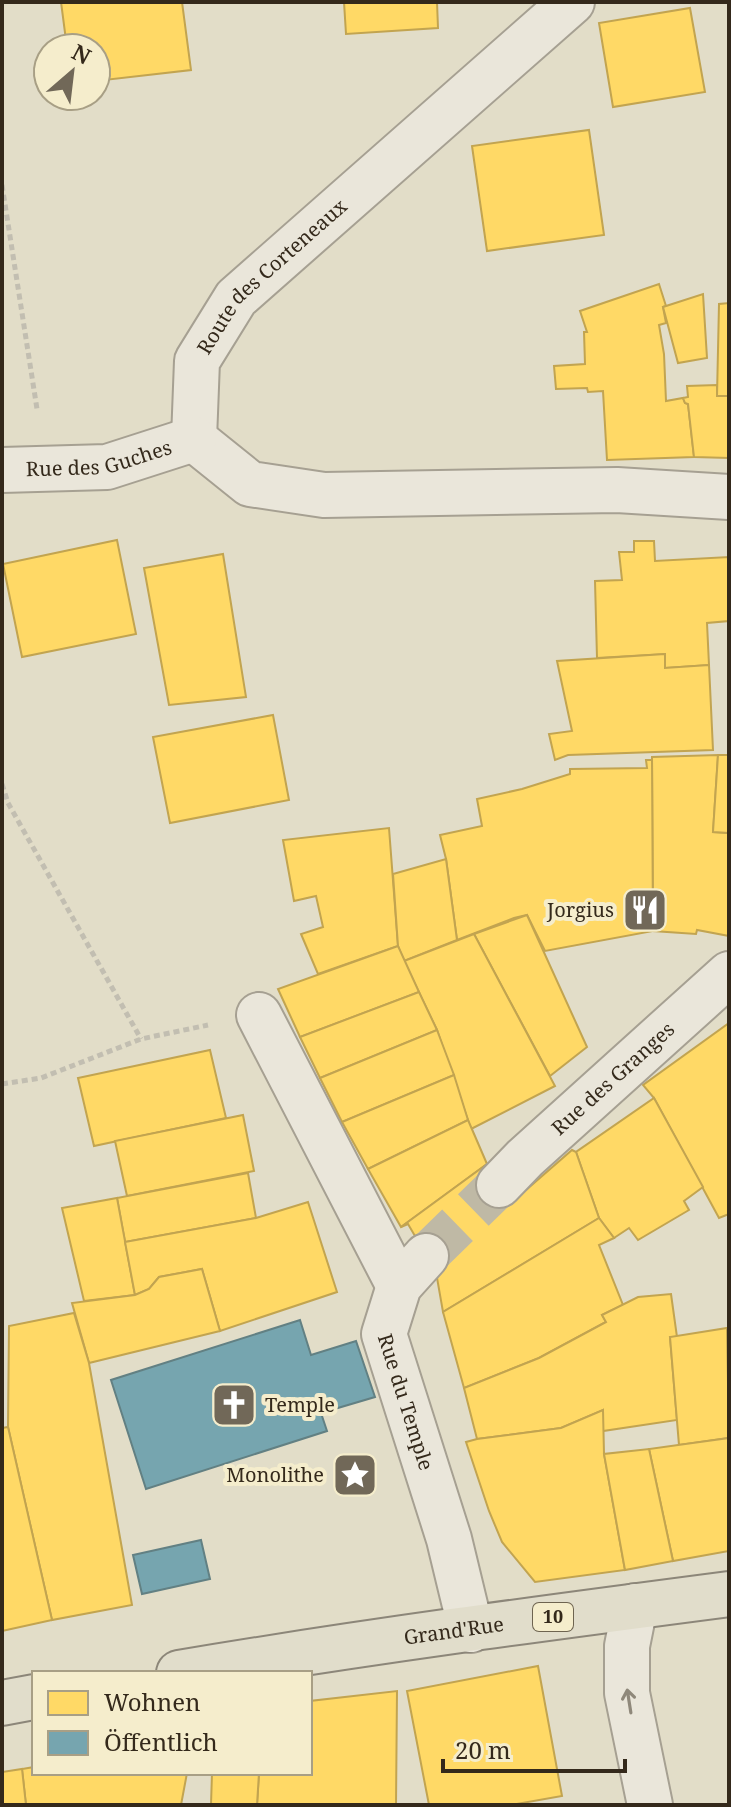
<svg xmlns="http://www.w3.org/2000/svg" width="731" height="1807" font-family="'Noto Serif',serif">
	<rect width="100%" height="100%" fill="#e2ddc8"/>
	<g fill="#ffd966" stroke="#c2a450" stroke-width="2">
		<polygon points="61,2 182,2 191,70 96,81 96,48 67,48"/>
		<polygon points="344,2 437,2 438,28 346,34"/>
		<polygon points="690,8 705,92 613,107 599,23"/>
		<polygon points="589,130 604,235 487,251 472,146"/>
		<polygon points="659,284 666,306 663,307 666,323 659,325 664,354 666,401 683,398 685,403 688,404 694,457 607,460 603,391 588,392 587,388 556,389 554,366 585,364 584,332 587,332 580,311"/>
		<polygon points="703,294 707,358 678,363 663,307"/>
		<polygon points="729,303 729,396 717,396 719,304"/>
		<polygon points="717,385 717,396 729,396 729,458 694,457 688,404 685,403 683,398 688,397 687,386"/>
		<polygon points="117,540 136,634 22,657 3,564"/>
		<polygon points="634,541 654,541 655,561 729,557 729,621 707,623 709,665 665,668 665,654 597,658 595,581 622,580 619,552 634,552"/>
		<polygon points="223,554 246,697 169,705 144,568"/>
		<polygon points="665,654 665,668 709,665 713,750 568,755 555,760 549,734 572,731 557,661"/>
		<polygon points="273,715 289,800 170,823 153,737"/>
		<polygon points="718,755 713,832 729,833 729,936 697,930 696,934 653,931 652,757"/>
		<polygon points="718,755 729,755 729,833 713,832"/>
		<polygon points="646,760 652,760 653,931 545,951 527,915 514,918 457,940 446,859 440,835 482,826 477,799 522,789 570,774 570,769 647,768"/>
		<polygon points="389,828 398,946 318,974 301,934 323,927 316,896 294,901 283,840"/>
		<polygon points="446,859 457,940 404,961 398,946 393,874"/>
		<polygon points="527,915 587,1047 550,1076 474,934"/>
		<polygon points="474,934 555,1086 471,1129 437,1030 404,961"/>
		<polygon points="398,946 419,992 300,1037 278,989"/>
		<polygon points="419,992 437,1030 320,1078 300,1037"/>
		<polygon points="729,1023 729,1214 719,1218 654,1098 643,1085"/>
		<polygon points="437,1030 454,1075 342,1122 320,1078"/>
		<polygon points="210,1050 226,1118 94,1146 78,1078"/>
		<polygon points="454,1075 468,1120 368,1169 342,1122"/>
		<polygon points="654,1098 703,1187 684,1201 689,1210 638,1240 629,1228 614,1238 599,1218 576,1152"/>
		<polygon points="243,1115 254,1171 127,1196 115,1141"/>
		<polygon points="468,1120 487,1164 401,1227 368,1169"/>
		<polygon points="572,1150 576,1152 599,1218 443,1312 436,1272 408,1224 401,1227 487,1164 510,1204"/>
		<polygon points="248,1173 256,1218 125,1242 117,1198"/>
		<polygon points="117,1198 135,1295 84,1301 62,1208"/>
		<polygon points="308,1202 337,1292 220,1331 202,1269 159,1277 149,1289 135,1295 125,1242 256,1218"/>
		<polygon points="599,1218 614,1238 599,1245 623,1305 602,1315 606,1322 539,1358 464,1388 443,1312"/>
		<polygon points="202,1269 220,1331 89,1363 72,1303 135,1295 149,1289 159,1277"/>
		<polygon points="671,1294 677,1337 670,1337 677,1420 603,1431 603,1410 561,1428 477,1439 464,1388 539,1358 606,1322 602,1315 638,1297"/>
		<polygon points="74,1313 89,1363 132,1605 52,1620 8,1427 9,1326"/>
		<polygon points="727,1328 729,1438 679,1445 670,1337"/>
		<polygon points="603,1410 604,1454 625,1570 535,1582 502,1542 489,1511 466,1442 477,1439 561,1428"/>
		<polygon points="8,1427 52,1620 2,1631 2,1428"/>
		<polygon points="729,1438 729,1551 673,1561 649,1449"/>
		<polygon points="649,1449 673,1561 625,1570 604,1454"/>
		<polygon points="538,1666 562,1796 511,1805 429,1805 407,1691"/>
		<polygon points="397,1691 396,1805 257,1805 259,1773 310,1773 310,1701"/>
		<polygon points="34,1767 34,1773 187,1773 181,1805 26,1805 22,1769"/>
		<polygon points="22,1769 26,1805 2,1805 2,1772"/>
		<polygon points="212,1773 259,1773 257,1805 211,1805"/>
	</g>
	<g fill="#76a5af" stroke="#628083" stroke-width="2">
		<polygon points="300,1320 311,1355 356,1341 375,1397 321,1413 327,1431 146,1489 111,1380"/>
		<polygon points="201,1540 210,1579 142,1594 133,1555"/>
	</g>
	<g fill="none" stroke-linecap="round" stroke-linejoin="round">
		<polyline stroke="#bfb9a5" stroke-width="44" stroke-dasharray="44 22" stroke-linecap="butt" points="426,1256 499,1185"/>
		<g stroke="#a6a092" stroke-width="48">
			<g id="minor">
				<path id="s1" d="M194,439L197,361L236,298L572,2"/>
				<polyline points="194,439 250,484 324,495 617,490 729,497"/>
				<path id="s2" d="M2,470L107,467L194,439"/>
				<polyline points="259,1015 399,1286"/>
				<path id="s3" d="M499,1185L525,1158L729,974"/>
				<path id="s4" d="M426,1256L399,1286L384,1334L449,1539L471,1630"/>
				<polyline points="635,1606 627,1646 627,1693 650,1805"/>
			</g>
		</g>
		<g stroke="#8c8679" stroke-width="48">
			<g id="major">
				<path id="s5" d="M179,1673C362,1642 545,1618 729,1594"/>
				<polyline points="2,1703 34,1697"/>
			</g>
		</g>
		<g stroke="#c2beb1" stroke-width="5" stroke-dasharray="6 4" stroke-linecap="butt">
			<polyline points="2,185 37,409"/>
			<polyline points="2,784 8,803 141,1039"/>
			<polyline points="2,1084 41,1078 141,1039 208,1025"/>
		</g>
		<use href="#minor" stroke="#eae6da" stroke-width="44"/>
		<use href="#major" stroke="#e1ddcb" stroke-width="44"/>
	</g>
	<defs><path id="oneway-shaft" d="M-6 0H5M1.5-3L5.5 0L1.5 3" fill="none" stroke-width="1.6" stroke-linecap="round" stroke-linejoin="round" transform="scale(2)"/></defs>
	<use stroke="#8f887a" href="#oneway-shaft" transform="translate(629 1701) rotate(-99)"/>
	<defs>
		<g id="restaurant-square" transform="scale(2.3)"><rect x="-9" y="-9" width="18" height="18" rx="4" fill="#716858" stroke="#f5edcc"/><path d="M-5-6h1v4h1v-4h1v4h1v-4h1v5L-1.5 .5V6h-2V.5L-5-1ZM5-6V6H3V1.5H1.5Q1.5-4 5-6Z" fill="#fff"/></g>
		<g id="church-square" transform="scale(2.3)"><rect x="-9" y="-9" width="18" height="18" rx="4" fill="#716858" stroke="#f5edcc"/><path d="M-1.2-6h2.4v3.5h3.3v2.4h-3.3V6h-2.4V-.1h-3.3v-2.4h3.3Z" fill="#fff"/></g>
		<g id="sight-square" transform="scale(2.3)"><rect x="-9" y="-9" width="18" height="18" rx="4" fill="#716858" stroke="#f5edcc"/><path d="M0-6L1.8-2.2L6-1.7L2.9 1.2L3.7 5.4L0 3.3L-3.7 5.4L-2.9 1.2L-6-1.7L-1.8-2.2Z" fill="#fff"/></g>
	</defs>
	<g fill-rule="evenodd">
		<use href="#restaurant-square" x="645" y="910"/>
		<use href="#church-square" x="234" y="1405"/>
		<use href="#sight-square" x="355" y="1475"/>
	</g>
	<g text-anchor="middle" stroke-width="8" stroke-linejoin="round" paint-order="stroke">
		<rect fill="#f5edcc" stroke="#6e6450" stroke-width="2" x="533" y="1603" width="40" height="28" rx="6"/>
		<g font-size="18" font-weight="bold" fill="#34291b">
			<text x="553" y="1623">10</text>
		</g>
		<g font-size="20" fill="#34291b" stroke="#f5edcc">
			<text dy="7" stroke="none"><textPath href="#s1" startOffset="192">Route des Corteneaux</textPath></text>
			<text dy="7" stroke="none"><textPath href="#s2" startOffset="98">Rue des Guches</textPath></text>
			<text dy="7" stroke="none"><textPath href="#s3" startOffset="156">Rue des Granges</textPath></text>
			<text dy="7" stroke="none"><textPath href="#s4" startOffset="162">Rue du Temple</textPath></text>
			<text dy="7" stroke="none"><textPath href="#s5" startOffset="278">Grand'Rue</textPath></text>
		</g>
		<g font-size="20" fill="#34291b" stroke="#f5edcc" text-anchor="end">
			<text x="614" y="917">Jorgius</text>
			<text x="265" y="1412" text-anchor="start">Temple</text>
			<text x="324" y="1482">Monolithe</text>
		</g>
	</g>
	<rect width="731" height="1807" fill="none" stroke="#34291b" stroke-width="8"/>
	<rect x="32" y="1671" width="280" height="104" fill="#f5edcc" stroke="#a89f85" stroke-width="2"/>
	<rect x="48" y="1691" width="40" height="24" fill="#ffd966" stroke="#a89f85" stroke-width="2"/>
	<text x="104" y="1711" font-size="24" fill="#34291b">Wohnen</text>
	<rect x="48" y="1731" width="40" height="24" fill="#76a5af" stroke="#a89f85" stroke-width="2"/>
	<text x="104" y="1751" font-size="24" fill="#34291b">Öffentlich</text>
	<g transform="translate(72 72) rotate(28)"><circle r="38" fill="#f5edcc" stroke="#a89f85" stroke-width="2"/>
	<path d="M0-6L14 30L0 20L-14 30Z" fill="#716858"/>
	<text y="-12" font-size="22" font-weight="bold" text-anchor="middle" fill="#34291b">N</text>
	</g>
	<path d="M443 1759v12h182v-12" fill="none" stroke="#34291b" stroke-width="4"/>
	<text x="455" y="1759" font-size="24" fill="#34291b" stroke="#f5edcc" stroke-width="6" paint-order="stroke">20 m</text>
</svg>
